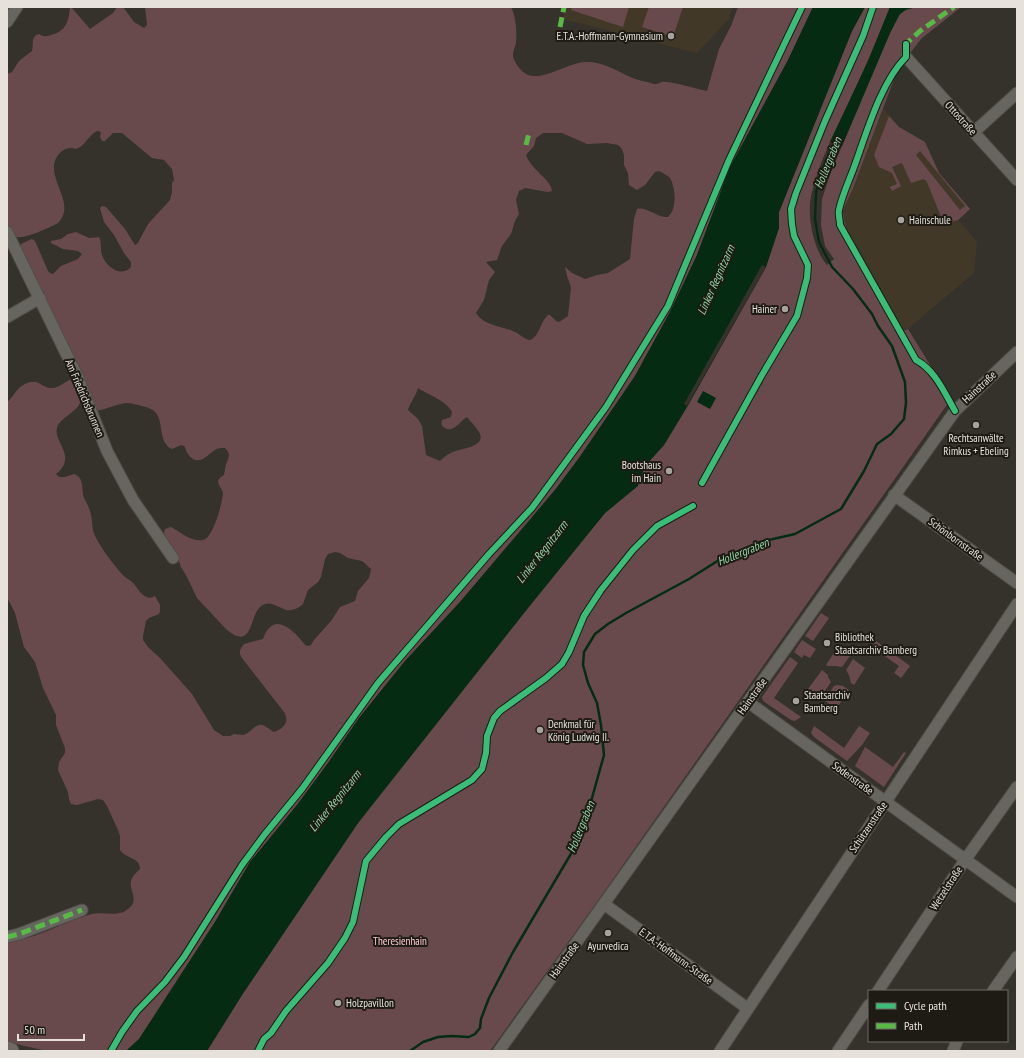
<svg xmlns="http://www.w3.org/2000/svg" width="1024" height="1058" font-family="'PT Sans Narrow',sans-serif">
	<rect width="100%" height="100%" fill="#35322b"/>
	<g fill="#413828">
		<polygon points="566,7 733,7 729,19 697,53 563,19"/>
		<polygon points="884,109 899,127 925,142 939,173 970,209 958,220 977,242 974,273 904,332 865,267 848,233 844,221 843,210"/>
	</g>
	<g fill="#694a4c" fill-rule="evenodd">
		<path d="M70,7H71L90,29L113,13L117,7H123L134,22L144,28L147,25L145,7H511C516,17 517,32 516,43C515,47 513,51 513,55C513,60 518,67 522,71C537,86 566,63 585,62C600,61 614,69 628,76C635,80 645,81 654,84C658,85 661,81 665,82C675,82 696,89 707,91L719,49L731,26L738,7H813L788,60L730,167L697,255L670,312L635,376L579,458L555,490L460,602L405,661L359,718L328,763L297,805L250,862L215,922L139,1039L126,1051H47L7,1042V941C38,940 63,921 92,914C105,911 117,918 128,909C140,899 129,892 131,881C132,876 137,872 140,869C140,857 126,859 120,850V836L118,830L107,806L103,800L98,799L77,805L71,804L69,799L68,792L58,770L59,762L65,753V748L56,725V715L43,688L35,662L24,647L15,613L7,597V402C14,397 15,389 25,384C39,377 41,388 51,388C58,389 65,381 72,379L74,380C76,386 79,392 80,398C83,410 60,416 57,428C53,442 78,456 56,474C60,480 68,476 74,474C85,478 81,489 84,498C87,504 90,509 91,515C92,520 92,525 93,530C95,541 116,568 124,576C127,579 131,580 134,584C139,590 145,602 155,596L160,605V611L159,614L149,618L146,621L143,636V640L148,647L160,658L192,694L214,730L223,736H230L234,734C238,734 242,736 246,734C252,731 256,723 263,725C267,727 270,730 274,732C284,729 290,721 284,712L242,658C238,652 240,649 244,644L263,639C273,610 293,629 305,645L308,646L311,645L314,640L331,621L340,607L355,601L358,591L369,578L371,569L362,561L348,558L340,553L335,552L328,554L325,559L321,577L318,582L308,590L303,604C299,608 292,611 286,610C277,607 269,599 260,607C249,617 253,652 226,629L197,598L187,577L181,567L177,556L165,539L164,534L165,529L171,527C181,532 190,542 203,540C213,539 223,501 223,492C219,484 214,481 224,475C225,471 225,467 226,464C229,457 231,454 225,448C221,448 218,448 215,450C207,455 198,468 188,454C186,452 186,448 184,446L181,445L172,449C158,443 164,423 156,413C153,409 147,407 142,406C137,405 132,403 127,403C116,404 107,409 97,411L21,248V244L32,239L35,241L48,271L50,273L53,274L61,266L78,259L82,254L78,251L63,249L51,243V241L61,239L68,234L76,232L89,238L99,237C102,243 100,249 102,255C106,267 121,278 131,267V262L124,253L114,235L104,222L100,208L102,206L106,207L125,229L135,245L138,243L148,224L170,200L172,192V183L174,180L172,169L164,160L152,158L122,133H113L105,141H102L100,137L101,132L97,131C88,136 85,146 76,149C71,147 66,148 62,151C41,169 68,193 64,212C63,216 61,220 58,223C51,227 25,239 17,237C12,236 10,230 7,226V74L12,72L19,61L32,51C34,44 30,37 39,34C45,38 48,36 54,34C67,30 69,19 70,7ZM543,133H562L587,144L607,143L618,145L622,149L624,155V165L628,173L629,185L637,190L645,185L655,172L659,171C663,173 667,175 670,178C676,188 677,210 668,217C657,218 646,206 637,209L634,219L630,259L608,273L597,275L585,279L572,273L565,267L567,276L571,287L568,316L559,322L556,321L550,315H548C540,322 540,336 530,340C523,339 519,333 513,331C500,326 483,325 476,313L484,300L489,280L495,272L486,262L497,260L502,246L511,234L515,221L519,214L516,200L519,191L525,188L548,192L552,191C551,179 531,170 526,155L534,146L536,138ZM418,388C428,395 446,400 452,412L451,417L442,420C441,424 441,426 445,428C454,433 460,421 467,417C471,422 476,427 479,432C488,447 459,449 453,452C449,453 443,458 440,461L426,455L422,426L418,419L408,410C410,402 416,396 418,388Z"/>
		<polygon points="572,7 629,7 623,27 571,10"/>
		<polygon points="649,7 683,7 673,37 642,27"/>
		<path d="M865,7H890C877,39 864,71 849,102C835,131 818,164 811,196C807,216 813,249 827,265L834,259L825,246L821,225L822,199L831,172L890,33C893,27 896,18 900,14C911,3 946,7 961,7L921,39L898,69L853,188L843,210L844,221L848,233L865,267L904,331L908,329L951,399L597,902L490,1051H207L242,995L358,823L528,608L605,513L637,486L645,466L664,445L687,407L766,267L779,228V212L852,31Z"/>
		<path d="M889,116L899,127L925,142L939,173L970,209L958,220L944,224L927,182L924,179L911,183L902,163L892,167L901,186L892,191L890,187L897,184L892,173L879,167L874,155ZM920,151L965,206L960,210L916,155Z"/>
		<polygon points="821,613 829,618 813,641 805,636"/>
		<polygon points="802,640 816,649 810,658 804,655 802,658 794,652"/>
		<polygon points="876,641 910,666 901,678 894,673 899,666 876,650 871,657 867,654"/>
		<polygon points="837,648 850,656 842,667 836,666 828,666 826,665"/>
		<polygon points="790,657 798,663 774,698 801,717 795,721 791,720 763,701 762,697"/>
		<polygon points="853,659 865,668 854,685 851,683 849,675 846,670"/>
		<polygon points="822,670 828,675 828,677 831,682 820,698 808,689"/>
		<polygon points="837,685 843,686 849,690 836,709 824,700 834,686"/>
		<polygon points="814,726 844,748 859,726 870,733 862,745 847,761 814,737 811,733"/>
		<polygon points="865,747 893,767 904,752 906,753 884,787 855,766"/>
	</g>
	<g fill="#052c13">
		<polygon points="813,7 865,7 852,31 779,212 779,228 766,267 687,407 664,445 645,466 638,486 605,513 528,608 358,823 242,995 207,1051 126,1051 139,1039 215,922 250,862 297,805 328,763 359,718 405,661 460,602 555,490 579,458 635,376 670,312 697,255 730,167 788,60"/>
		<polygon points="890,7 918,7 907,9 900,14 890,33 842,146 830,142 868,61"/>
		<polygon points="703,391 716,398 710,409 697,402"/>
	</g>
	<polygon fill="#35322b" points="762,265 766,267 687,406 684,404"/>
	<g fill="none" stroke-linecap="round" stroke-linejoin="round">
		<polyline stroke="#052c13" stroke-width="2.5" points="410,1051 423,1042 438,1037 451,1036 469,1037 475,1034 480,1028 481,1019 489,998 513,952 572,852 592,798 604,755 601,725 597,703 588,683 583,665 584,652 595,634 608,624 626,613 689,579 719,560 760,542 795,534 841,509 864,471 877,444 891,434 904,419 906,403 905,382 892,346 878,326 872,314 853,289 832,267 819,242 815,219 816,192 826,162 837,141"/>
		<g stroke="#504e48" stroke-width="13">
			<g id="street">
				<polyline points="7,22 17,7"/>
				<polyline points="906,57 1017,180"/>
				<polyline points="974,132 1017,93"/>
				<polyline points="7,232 78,378 107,451 133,500 173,558"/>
				<polyline points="7,317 40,298"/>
				<polyline points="894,495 1017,583"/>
				<polyline points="748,702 1017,897"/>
				<polyline points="604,904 747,1008"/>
				<polyline points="7,937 19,934 82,910"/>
				<polyline points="878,991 965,860 1017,787"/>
				<polyline points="993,991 1017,957"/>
				<polyline points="499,1051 955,411 1017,352"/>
				<polyline points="720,1051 1017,604"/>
				<polyline points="838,1051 869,1005"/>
				<polyline points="953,1051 957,1041"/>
			</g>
		</g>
		<g stroke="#504e48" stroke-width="19">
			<polyline id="primary" points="7,1050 10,1051"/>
		</g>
		<use href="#street" stroke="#676560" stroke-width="11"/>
		<use href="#primary" stroke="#706861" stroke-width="17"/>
		<g stroke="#58b947" stroke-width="5" stroke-dasharray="10 5" stroke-linecap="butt">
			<polyline points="560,27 564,7"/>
			<polyline points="906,47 906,44 920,31 954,7"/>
			<polyline points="526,145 529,133"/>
			<polyline points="7,937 19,934 82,910"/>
		</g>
		<g stroke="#1e1b15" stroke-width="8">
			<g id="cycleway">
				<path d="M906,44V57C880,83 866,135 853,170C848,183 842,196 839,210C838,215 840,220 840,225L916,360C935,370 944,392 955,411"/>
				<polyline points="702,483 762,375 797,316 807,278 808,265 794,236 792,224 791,209 796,193 825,121 863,36 873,7"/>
				<polyline points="111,1051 122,1032 137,1011 165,982 184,957 242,865 265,834 302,789 378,683 489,554 532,508 606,407 668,306 729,160 802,7"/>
				<polyline points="258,1051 264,1039 271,1033 286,1011 328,963 345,938 353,922 366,861 386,837 399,824 472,780 482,769 486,753 487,736 494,718 500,711 546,678 562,664 569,652 584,616 601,590 633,550 657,526 693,506"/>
			</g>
		</g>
		<use href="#cycleway" stroke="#3abd76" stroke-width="6"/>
	</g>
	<g fill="#a8a49d" stroke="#1e1b15" stroke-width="1.5">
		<circle cx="671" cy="36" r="4"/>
		<circle cx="901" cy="220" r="4"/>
		<circle cx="785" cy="309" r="4"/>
		<circle cx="976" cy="425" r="4"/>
		<circle cx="669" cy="471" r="4"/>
		<circle cx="827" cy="643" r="4"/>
		<circle cx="796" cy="701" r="4"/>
		<circle cx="540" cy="730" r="4"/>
		<circle cx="608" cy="933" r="4"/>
		<circle cx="338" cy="1003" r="4"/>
	</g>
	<g text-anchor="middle" stroke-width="4" stroke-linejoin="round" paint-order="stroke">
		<g font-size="11" fill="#e6e2db" stroke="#1e1b15" text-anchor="start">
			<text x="663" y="40" text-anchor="end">E.T.A.-Hoffmann-Gymnasium</text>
			<text x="909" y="224">Hainschule</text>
			<text x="777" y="313" text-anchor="end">Hainer</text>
			<text x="976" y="442" text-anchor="middle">Rechtsanwälte<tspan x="976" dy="13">Rimkus + Ebeling</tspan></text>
			<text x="661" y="469" text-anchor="end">Bootshaus<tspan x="661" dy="13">im Hain</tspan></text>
			<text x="835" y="641">Bibliothek<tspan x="835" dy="13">Staatsarchiv Bamberg</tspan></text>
			<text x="804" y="699">Staatsarchiv<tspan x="804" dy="13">Bamberg</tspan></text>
			<text x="548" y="728">Denkmal für<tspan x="548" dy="13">König Ludwig II.</tspan></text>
			<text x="608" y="950" text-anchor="middle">Ayurvedica</text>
			<text x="346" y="1007">Holzpavillon</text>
		</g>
		<g font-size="11" fill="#e6e2db" stroke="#1e1b15">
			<text transform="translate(961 118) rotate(48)" y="4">Ottostraße</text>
			<text transform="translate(979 387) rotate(-43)" y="4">Hainstraße</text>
			<text transform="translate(85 398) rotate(67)" y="4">Am Friedrichsbrunnen</text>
			<text transform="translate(956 539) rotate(36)" y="4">Schönbornstraße</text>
			<text transform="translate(752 696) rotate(-54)" y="4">Hainstraße</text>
			<text transform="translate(853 778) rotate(36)" y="4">Sodenstraße</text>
			<text transform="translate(868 827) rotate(-56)" y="4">Schützenstraße</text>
			<text transform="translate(946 888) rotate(-57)" y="4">Wetzelstraße</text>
			<text transform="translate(676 956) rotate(36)" y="4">E.T.A.-Hoffmann-Straße</text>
			<text transform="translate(564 960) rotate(-54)" y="4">Hainstraße</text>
		</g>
		<g font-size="11" fill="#ffcbcf" stroke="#1e1b15">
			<text x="400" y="945">Theresienhain</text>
		</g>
		<g font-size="12" font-style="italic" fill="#91d6a4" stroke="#1e1b15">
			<text transform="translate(828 163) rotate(-68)" y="4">Hollergraben</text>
			<text transform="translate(716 280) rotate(-66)" y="4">Linker Regnitzarm</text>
			<text transform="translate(542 552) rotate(-52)" y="4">Linker Regnitzarm</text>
			<text transform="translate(743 552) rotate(-22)" y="4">Hollergraben</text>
			<text transform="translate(335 801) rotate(-51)" y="4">Linker Regnitzarm</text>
			<text transform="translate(581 827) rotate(-68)" y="4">Hollergraben</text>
		</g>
	</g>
	<rect width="1024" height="1058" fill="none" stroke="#e6e2db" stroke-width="16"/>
	<rect x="868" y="990" width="140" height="52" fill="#1e1b15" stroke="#6e6b64"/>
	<rect x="876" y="1003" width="20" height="6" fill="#3abd76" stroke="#6e6b64"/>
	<text x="904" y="1010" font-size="12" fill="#e6e2db">Cycle path</text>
	<rect x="876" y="1023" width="20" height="6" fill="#58b947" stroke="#6e6b64"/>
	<text x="904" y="1030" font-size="12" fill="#e6e2db">Path</text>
	<path d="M18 1034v6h66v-6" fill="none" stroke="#e6e2db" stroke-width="2"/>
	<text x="24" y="1034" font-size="12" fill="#e6e2db" stroke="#1e1b15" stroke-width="3" paint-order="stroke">50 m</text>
</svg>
